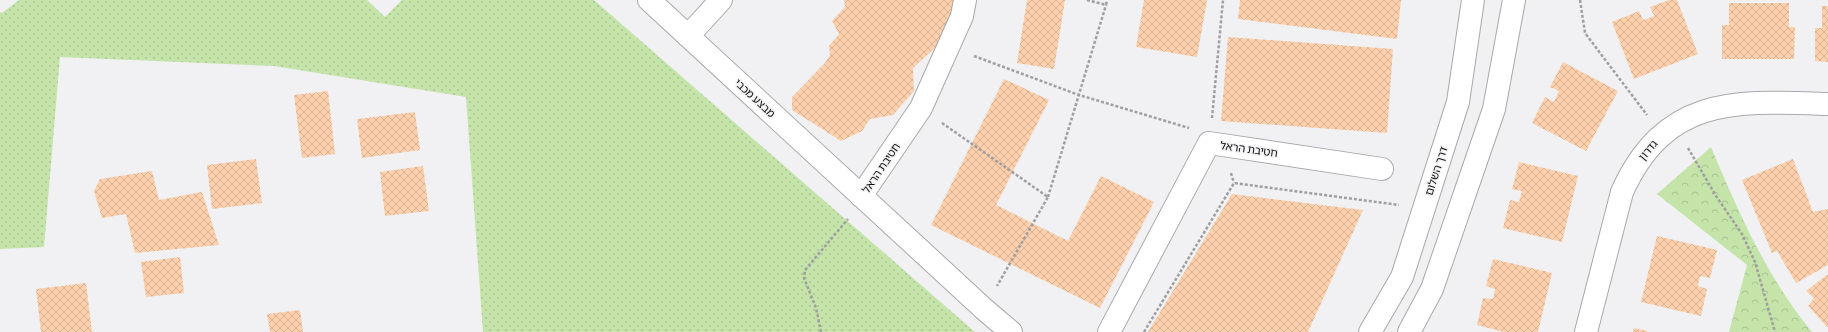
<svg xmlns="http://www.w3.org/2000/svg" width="1828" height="332" font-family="Literata,'Noto Sans Hebrew',serif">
	<defs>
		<pattern id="grass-dots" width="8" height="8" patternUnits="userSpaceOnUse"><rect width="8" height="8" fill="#c5e4aa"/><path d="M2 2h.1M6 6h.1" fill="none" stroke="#a8c391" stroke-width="1.8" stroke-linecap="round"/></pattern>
		<pattern id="park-crowns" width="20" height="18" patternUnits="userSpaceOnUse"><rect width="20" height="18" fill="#c5e4aa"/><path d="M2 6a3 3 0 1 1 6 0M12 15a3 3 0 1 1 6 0" fill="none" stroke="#a8c391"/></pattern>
		<pattern id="building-cross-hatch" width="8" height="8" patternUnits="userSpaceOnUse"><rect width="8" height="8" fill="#fcd0ac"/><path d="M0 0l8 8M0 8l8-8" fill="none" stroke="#d7b293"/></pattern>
	</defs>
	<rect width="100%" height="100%" fill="#f1f1f3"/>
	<polygon fill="url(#grass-dots)" points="19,0 367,0 385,17 402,0 594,0 975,332 483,332 466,97 274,66 60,57 44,247 0,249 0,12 2,13"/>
	<path fill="url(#park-crowns)" d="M1711,147C1738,211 1767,278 1812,332H1729L1747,265L1657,194Z"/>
	<g fill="url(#building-cross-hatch)">
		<polygon points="844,0 953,0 952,23 945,39 913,68 914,91 893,115 870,119 862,131 841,141 792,110 792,97 825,63 830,55 829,46 839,34 832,21 845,7"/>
		<polygon points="1027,0 1065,0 1054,69 1017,63"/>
		<polygon points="1144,0 1207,0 1197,57 1136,47"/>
		<polygon points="1240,0 1401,0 1397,39 1238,19"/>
		<polygon points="1669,0 1677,0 1698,54 1634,79 1612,22 1639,11 1643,20 1654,16 1650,7"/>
		<polygon points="1729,3 1789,3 1789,27 1795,27 1794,59 1722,59 1722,25 1729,25"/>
		<polygon points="1822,6 1828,6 1828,62 1815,61 1815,28 1822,28"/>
		<polygon points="1228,37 1393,49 1387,133 1221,121"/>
		<polygon points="1563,62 1618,91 1586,151 1532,123 1545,97 1554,102 1559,91 1550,87"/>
		<polygon points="1004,79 1049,100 996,205 1068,241 1101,176 1154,202 1100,308 931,225"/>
		<polygon points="328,91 335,154 302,158 294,95"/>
		<polygon points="415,112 420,150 362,158 357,119"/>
		<polygon points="256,159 262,203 212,209 207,165"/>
		<polygon points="1793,159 1813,212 1828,209 1828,265 1796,283 1777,251 1772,253 1742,180"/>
		<polygon points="1519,162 1578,176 1562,242 1503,228 1510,200 1519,202 1522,191 1512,189"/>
		<polygon points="423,166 429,211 385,216 380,172"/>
		<polygon points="152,171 159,200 202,192 219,245 135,253 126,214 102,218 94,191 100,179"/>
		<polygon points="1232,194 1363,210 1308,332 1148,332"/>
		<polygon points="1657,236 1717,250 1710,278 1700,276 1698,286 1707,289 1701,316 1641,302"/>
		<polygon points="180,257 184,293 146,297 141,262"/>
		<polygon points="1493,259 1552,273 1538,332 1504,332 1477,325 1483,298 1493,299 1495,289 1486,286"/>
		<polygon points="1828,274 1828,328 1808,306 1814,298 1806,291"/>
		<polygon points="86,283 92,332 41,332 36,289"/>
		<polygon points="300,310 303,332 270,332 267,314"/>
		<polygon points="1634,328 1647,331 1647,332 1633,332"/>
	</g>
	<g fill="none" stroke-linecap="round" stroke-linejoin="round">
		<g stroke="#a8a9aa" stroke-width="24">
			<g id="street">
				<polyline points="649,0 984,309 1011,332"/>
				<polyline points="688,36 721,0"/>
				<polyline points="861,196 921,108 962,16 965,0"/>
				<polyline points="1109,332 1209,143 1382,169"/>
				<path d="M1586,332L1622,192C1666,95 1736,101 1828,104"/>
			</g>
		</g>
		<g stroke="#a8a9aa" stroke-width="24">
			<g id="secondary">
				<polyline points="1370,332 1402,277 1458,102 1473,0"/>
				<polyline points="1409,332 1432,289 1494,109 1514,0"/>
			</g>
		</g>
		<g stroke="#9f9fa0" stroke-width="2.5" stroke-dasharray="3 2" stroke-linecap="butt">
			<polyline points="1087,0 1106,5 1107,0"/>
			<polyline points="1580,0 1585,33 1647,115"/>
			<polyline points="974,56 1079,95 1189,128"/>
			<polyline points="1212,118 1223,0"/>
			<polyline points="942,123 1048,197 997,286"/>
			<polyline points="1688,148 1716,196 1742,234 1755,262 1775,332"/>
			<polyline points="1231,173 1234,183"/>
			<polyline points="1048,197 1106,5"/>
			<polyline points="821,332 816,308 804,278 805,270 848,219"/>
			<polyline points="1144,332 1234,183 1399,205"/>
		</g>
		<use href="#street" stroke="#fff" stroke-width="22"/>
		<use href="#secondary" stroke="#fff" stroke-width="22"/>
	</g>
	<g text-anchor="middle" stroke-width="3" stroke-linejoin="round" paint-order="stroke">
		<g font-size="11" fill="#111112" stroke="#f1f1f3">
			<text transform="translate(755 98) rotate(43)" y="4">מבצע מכבי</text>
			<text transform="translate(1249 149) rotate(8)" y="4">חטיבת הראל</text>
			<text transform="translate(1648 150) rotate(-50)" y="4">גדרון</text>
			<text transform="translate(881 168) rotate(-56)" y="4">חטיבת הראל</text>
			<text transform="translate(1436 171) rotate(-72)" y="4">דרך השלום</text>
		</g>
	</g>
</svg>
